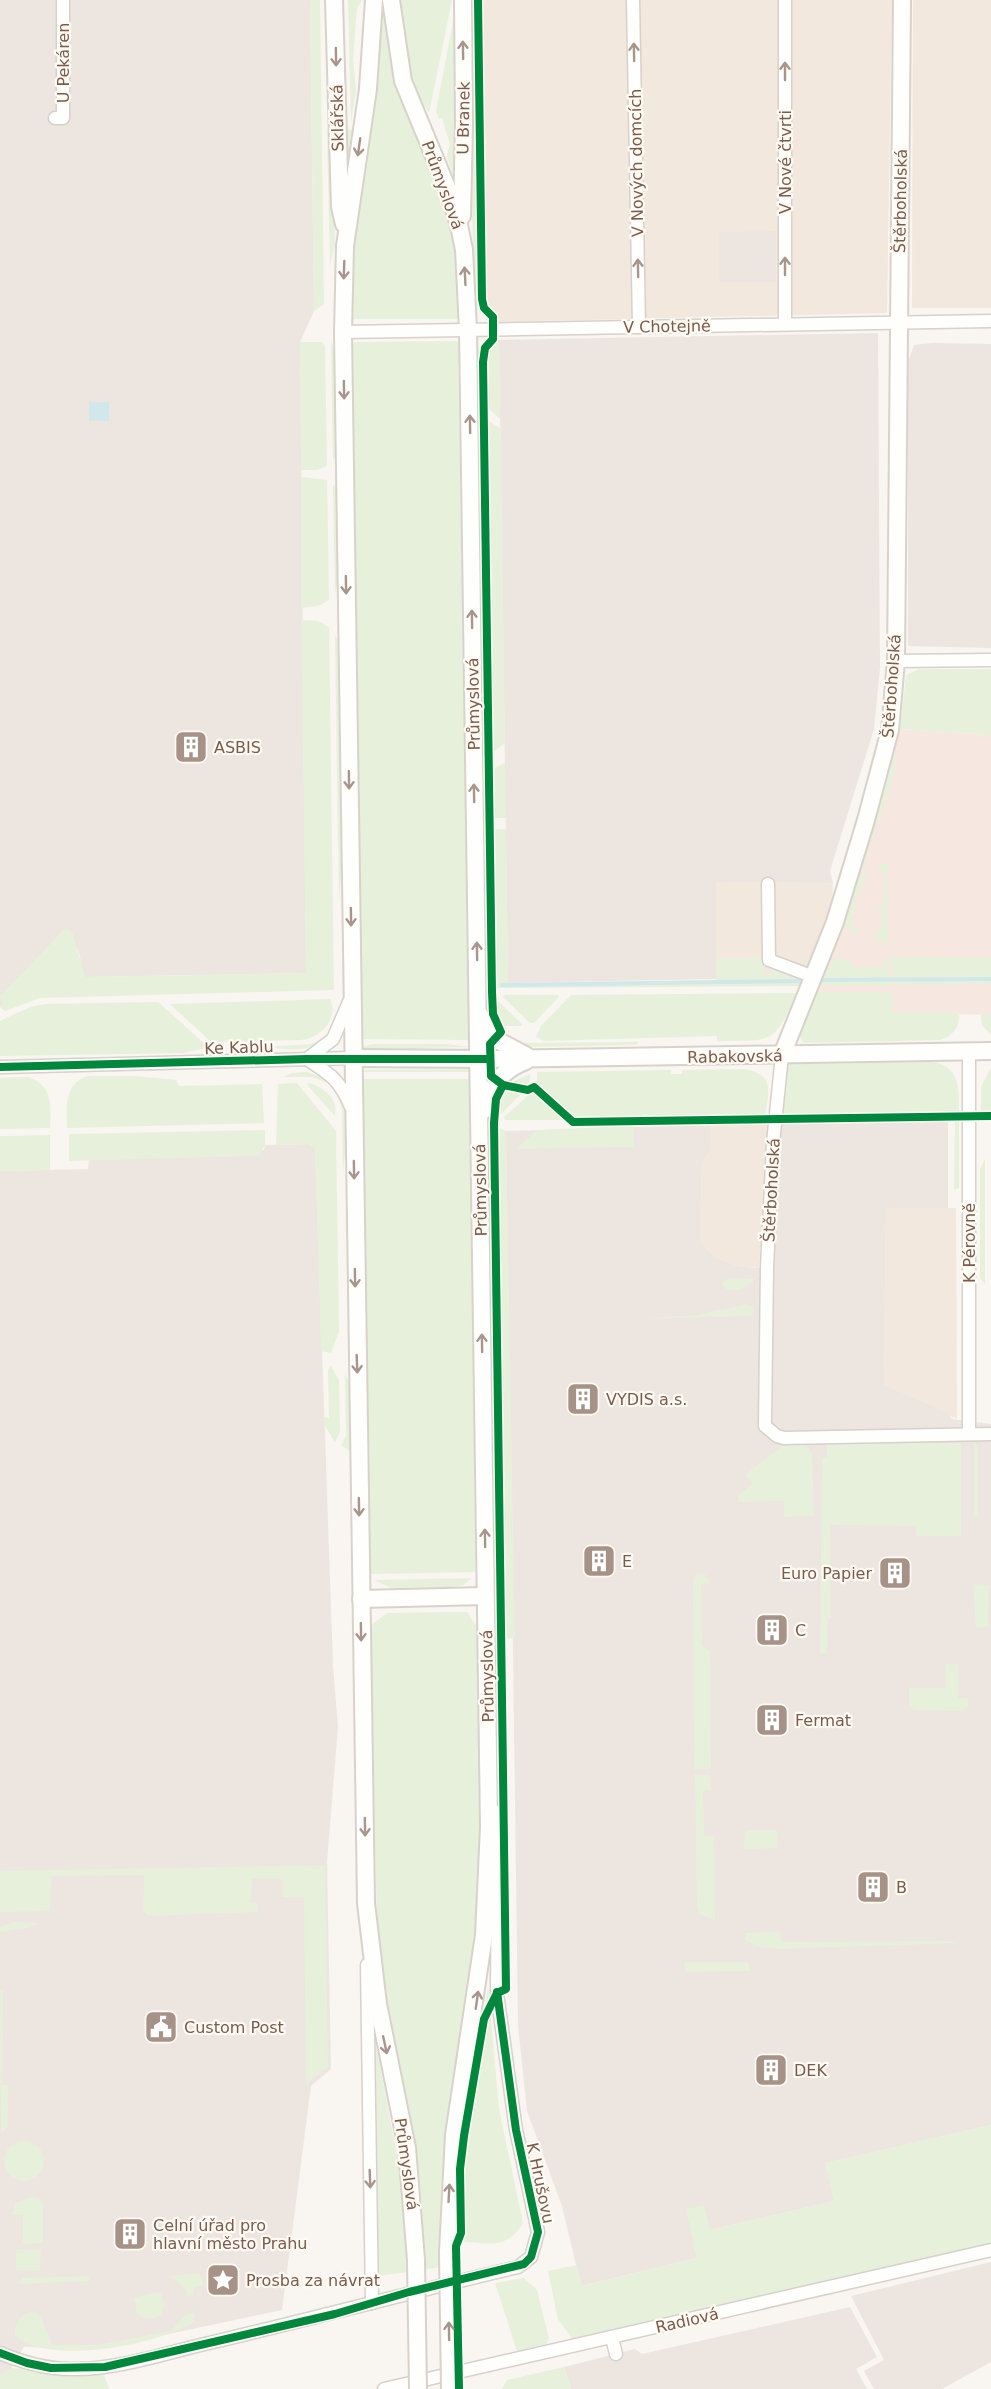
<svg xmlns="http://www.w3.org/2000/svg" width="991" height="2389" font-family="'DejaVu Sans',sans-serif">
	<rect width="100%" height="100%" fill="#f9f5f0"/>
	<g fill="#f2e8de">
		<polygon points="469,0 892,0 887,313 498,322 483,316 474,300"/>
		<polygon points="913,0 991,0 991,308 912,308"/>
		<polygon points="716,882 833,883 831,920 808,977 803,979 773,969 768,977 762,975 765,958 716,958"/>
		<polygon points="763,1123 769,1126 759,1268 738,1266 716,1258 700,1242 702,1164 710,1151 710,1125"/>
		<polygon points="886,1208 956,1208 957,1419 884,1385"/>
	</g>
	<polygon fill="#f6e8e1" points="900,729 991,735 991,1015 892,1013 892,992 815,992"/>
	<g fill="#ede5e0">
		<polygon points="0,0 310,0 314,311 300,342 306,973 84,977 79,952 66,928 1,996 3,1005 0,1007"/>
		<polygon points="776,231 776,282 719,282 719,232"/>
		<polygon points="878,333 880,668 874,729 830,871 833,883 716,882 716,979 508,983 499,340"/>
		<polygon points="932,343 991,344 991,648 908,646 908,362 914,345"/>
		<polygon points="948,1120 948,1208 886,1208 884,1385 948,1413 952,1419 991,1424 991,2125 826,2163 834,2201 710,2230 687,2209 697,2258 581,2286 562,2206 527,2111 518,2025 506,1131 710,1125 710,1151 702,1164 700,1242 716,1258 738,1266 756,1268 766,1267 774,1123"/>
		<polygon points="309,1144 315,1148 333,1666 338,1727 327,1862 331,2069 311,2086 282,2310 102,2348 24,2347 11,2368 0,2375 0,1171 88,1169 89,1160 264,1150 265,1145"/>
		<polygon points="991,2262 991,2362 942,2389 874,2389 864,2371 884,2360 851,2296"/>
		<polygon points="850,2307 877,2357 856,2369 867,2389 571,2389 564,2367 635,2349 642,2354"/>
	</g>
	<g fill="#e7f0db">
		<polygon points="310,0 320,0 324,304 314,311"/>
		<polygon points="348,0 362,0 357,8 353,60 356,91 351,122"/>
		<polygon points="380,0 385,0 393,69 447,206 455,240 460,315 457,319 351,319 352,256"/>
		<path d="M399,0H452L429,113C404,75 405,44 399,0Z"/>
		<polygon points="456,6 457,191 447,156 450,144 442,118 439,119 436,111"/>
		<polygon points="471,84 476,84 477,132 471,132"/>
		<polygon points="327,129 333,129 335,245 330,265"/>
		<polygon points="346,129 355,130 346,187"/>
		<polygon points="477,153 479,302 490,320 479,312 474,300 471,154"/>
		<polygon points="499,340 500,419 487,407 486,354 489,346"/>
		<polygon points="456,341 462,345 458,367 471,1040 360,1039 354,406 350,346 355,342"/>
		<polygon points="300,342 322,342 325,346 327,466 317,470 301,470"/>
		<polygon points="331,342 336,352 338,453 333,460"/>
		<path d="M483,342L485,344L481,355V400C473,384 471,356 483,342Z"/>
		<polygon points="487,420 501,429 505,743 492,753"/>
		<polygon points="481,421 485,753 482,750 477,425"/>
		<polygon points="301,477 327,480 329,600 318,606 301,608"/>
		<polygon points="333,485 339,491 339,577 335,593"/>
		<polygon points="301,620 318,621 329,627 334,990 40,998 5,1011 0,1007 3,1005 0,996 66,928 73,934 85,977 306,973"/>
		<polygon points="335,634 340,648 343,855 339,902"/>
		<polygon points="919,669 991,669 991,735 900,729 906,675"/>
		<polygon points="892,754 895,754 894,774 861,874 867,875 865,884 860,883 859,888 864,890 856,895 852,928 861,929 856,934 846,927 843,917"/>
		<polygon points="505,763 506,818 493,818 492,773 496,767"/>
		<polygon points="493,829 506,829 508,983 716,980 716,958 765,958 763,975 768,977 773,969 803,979 800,986 495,988"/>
		<polygon points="881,863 888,864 888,944 879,941 871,933 880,931 882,913 877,912 878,908 883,908 886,871 879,871"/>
		<polygon points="488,952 489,1002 492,1021 485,1010"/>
		<path d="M885,956H888L889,986H818C826,966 827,957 851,960L853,967H885Z"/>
		<polygon points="892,956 991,958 991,984 892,985"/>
		<path d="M815,992H892V1013H959C960,1027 953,1036 940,1040L804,1043L798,1034Z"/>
		<path d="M797,993C773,1046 773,1040 717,1041V1036L544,1041L536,1037L541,1026L571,995Z"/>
		<polygon points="505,995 558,995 559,997 534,1023 530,1023 503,997"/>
		<polygon points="495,998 522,1024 522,1026 502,1026"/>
		<path d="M330,999C339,1019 320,1039 300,1040L211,1042L170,1004Z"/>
		<polygon points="158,1002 206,1045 206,1048 184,1053 0,1056 0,1021 30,1007 45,1004"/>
		<polygon points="981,1015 991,1015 991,1035 982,1025"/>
		<path d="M322,1040C304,1054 286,1049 265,1047L312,1044Z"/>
		<polygon points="639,1042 636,1045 528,1047 519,1043"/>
		<polygon points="373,1044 447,1044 470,1047 365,1049 360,1047"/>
		<path d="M934,1062C961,1067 959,1092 959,1113L782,1116L788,1064Z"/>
		<polygon points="991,1067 991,1112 981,1112 981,1087"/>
		<polygon points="467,1069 471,1072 360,1072 362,1070"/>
		<path d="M744,1069C775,1074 769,1092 765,1116L574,1119L537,1087V1072L671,1070V1074H682V1070Z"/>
		<polygon points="307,1072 330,1081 328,1083 312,1077 283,1077 292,1073"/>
		<polygon points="530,1074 529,1087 510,1083"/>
		<path d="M88,1076H135L176,1080L179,1086L262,1084L264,1123L67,1128C67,1106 63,1085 88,1076Z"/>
		<path d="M28,1077C53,1086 51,1105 50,1128L0,1129V1078Z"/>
		<polygon points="360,1079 471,1079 475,1572 370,1574 367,1565 370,1553"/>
		<polygon points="297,1083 336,1131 339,1331 331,1353 321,1351 315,1148 309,1144 276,1145 278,1084"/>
		<path d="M310,1083C325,1088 338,1099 335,1116L308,1086L307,1084Z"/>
		<polygon points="334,1088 346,1106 347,1130 343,1173 342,1108"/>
		<polygon points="505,1089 521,1094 499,1116 499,1099"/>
		<polygon points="533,1091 539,1094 563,1120 505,1120 504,1117"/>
		<polygon points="955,1120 959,1120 959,1188 954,1190"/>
		<polygon points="634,1126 634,1147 516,1149 537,1130"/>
		<polygon points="497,1127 506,1131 515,1638 504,1639"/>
		<polygon points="265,1130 265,1145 259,1156 69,1161 69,1134"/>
		<polygon points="50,1135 50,1170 0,1171 0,1136"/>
		<polygon points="985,1159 985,1284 980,1278 980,1169"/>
		<polygon points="492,1214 497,1560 491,1522 488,1258"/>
		<path d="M729,1278L755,1279C746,1288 734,1295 723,1287V1282Z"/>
		<polygon points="746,1304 753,1307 752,1316 636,1319 697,1315"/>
		<polygon points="331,1366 339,1380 340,1432 335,1442 325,1426 322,1416 329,1418 328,1370"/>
		<polygon points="345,1374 351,1386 352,1453 341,1445 346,1436"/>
		<polygon points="974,1441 978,1448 978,1517 974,1517"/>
		<polygon points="827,1443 961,1443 961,1536 916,1536 916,1526 830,1525 831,1618 828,1618 827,1653 820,1653 822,1458 827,1457"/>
		<polygon points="797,1444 806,1445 812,1453 814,1516 784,1517 784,1501 738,1502 738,1495 753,1484 745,1475 782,1446"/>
		<polygon points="704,1573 710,1583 701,1584 702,1645 710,1651 711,1769 694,1769 693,1583 696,1574"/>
		<polygon points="472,1578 463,1585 453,1587 391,1588 374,1580"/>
		<polygon points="973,1584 989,1585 988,1627 976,1628"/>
		<polygon points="450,1612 467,1612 477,1627 482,1815 477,1929 446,2149 440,2213 440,2267 423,2270 418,2182 385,2010 387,1998 377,1923 370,1626 387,1613"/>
		<polygon points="945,1664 959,1664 958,1698 968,1698 968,1706 962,1711 914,1710 909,1705 909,1688 946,1688"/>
		<polygon points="695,1775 710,1775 711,1790 703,1790 704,1836 714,1836 715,1920 701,1915 697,1909"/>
		<polygon points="751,1830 777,1830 778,1848 743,1849 745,1832"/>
		<polygon points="325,1865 328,2067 306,2085 304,1897 283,1897 282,1879 252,1879 251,1902 258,1904 258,1912 149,1916 143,1910 144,1875 52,1876 50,1911 0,1912 0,1871"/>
		<polygon points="14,1922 39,1923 27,1928 0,1932 0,1927"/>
		<polygon points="779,1931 782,1942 949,1941 959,1943 780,1949 759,1947 745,1940 745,1933"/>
		<polygon points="684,1962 748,1962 750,1971 685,1972"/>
		<path d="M488,1987L499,2109L523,2223C506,2251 486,2243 458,2241L464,2136Z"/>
		<polygon points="3,1989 2,2085 8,2085 8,2126 1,2133 0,1990"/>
		<polygon points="376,2046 408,2213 407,2272 378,2276"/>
		<polygon points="991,2125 991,2244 573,2340 558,2319 548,2271 577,2265 582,2286 697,2258 686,2209 704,2205 710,2230 834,2201 825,2163"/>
		<circle cx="24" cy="2161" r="20"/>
		<polygon points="31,2197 39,2198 43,2204 43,2243 23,2244 23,2215 12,2215 15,2203"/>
		<polygon points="16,2249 41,2250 40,2271 16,2271"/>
		<polygon points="199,2273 204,2285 194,2288 193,2295 187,2296 185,2289 170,2276"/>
		<polygon points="89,2276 89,2281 17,2284 23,2278"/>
		<polygon points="524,2278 537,2290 549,2338 546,2344 517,2351 495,2283"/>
		<path d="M155,2292L161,2294L165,2304L161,2315C153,2320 145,2320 137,2314L134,2298Z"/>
		<path d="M35,2311L41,2317L52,2345H97L171,2331L185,2315L195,2313L193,2323C155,2345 50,2366 15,2336C14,2322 21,2313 35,2311Z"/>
		<polygon points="564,2367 571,2389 502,2389 507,2380"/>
		<polygon points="11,2368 104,2375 109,2389 0,2389 0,2375"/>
	</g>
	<rect fill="#d0e8ea" x="89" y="402" width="20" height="19"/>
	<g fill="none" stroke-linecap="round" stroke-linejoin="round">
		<g stroke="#d0e8ea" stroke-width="4">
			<polyline points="820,980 991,979"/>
			<polyline points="502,985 802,981"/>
		</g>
		<g stroke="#d7d1cb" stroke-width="15">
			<g id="street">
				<polyline points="633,0 639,327"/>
				<polyline points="785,0 785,324"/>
				<polyline points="55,118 63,118 63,0"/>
				<polyline points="343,332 991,321"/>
				<polyline points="896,661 991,660"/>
				<polyline points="768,884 769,960 814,977"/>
				<polyline points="969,1052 969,1434"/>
				<polyline points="782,1055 773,1143 767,1267 765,1426 777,1436 784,1438 991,1434"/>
				<polyline points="307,1059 333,1039 349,1002"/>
				<path d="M307,1059C330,1074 340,1080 351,1107"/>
				<polyline points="0,1067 352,1058"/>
				<polyline points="367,1965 372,2303"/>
				<polyline points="612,2338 616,2354"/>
				<path d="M0,2353C24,2363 48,2370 75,2369C119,2369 165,2353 209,2343C312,2319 415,2291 518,2267L531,2257L538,2232L516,2130L497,1993L498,1831L494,1811"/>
				<polyline points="384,2389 991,2250"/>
			</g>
		</g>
		<g stroke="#d9d2cb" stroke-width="20">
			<g id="secondary">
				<polyline points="334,0 340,207 344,224"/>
				<polyline points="374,0 368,89 345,246 343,332 366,1903 378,2004 407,2148 416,2260"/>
				<polyline points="391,0 403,81 448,190 459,225 464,250 468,330 489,1827 484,1935 454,2135 448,2252"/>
				<polyline points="462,216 464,123 463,0"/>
				<polyline points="479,1014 495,1039 527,1056"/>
				<polyline points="782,1055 835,922 866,820 890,730 896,661 902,0"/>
				<polyline points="352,1058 490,1059 991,1051"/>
				<path d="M483,1111C490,1087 501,1070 526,1061"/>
				<polyline points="361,1599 485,1596"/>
			</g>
		</g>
		<use href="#street" stroke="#fefefd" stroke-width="12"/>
		<use href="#secondary" stroke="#fefefd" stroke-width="16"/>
		<g stroke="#d9d2cb" stroke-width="20" stroke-linecap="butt">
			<g id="secondary-bridge">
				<polyline points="448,2252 450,2389"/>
				<polyline points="416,2260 418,2389"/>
			</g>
		</g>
		<use href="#secondary-bridge" stroke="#fefefd" stroke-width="16"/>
		<g stroke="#fffaf3" stroke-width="11">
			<g id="cycleway">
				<polyline points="478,0 482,299 484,308 493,317 493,339 485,348 483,362 492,992 493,1014 501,1032 490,1044 491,1076 503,1085 528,1090 534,1087 573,1122 991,1116"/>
				<polyline points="0,1067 307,1059 490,1059"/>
				<polyline points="0,2353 27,2363 51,2368 105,2367 335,2314 409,2292 524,2264 531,2257 538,2232 516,2130 497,1992"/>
				<polyline points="459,2389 456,2246 461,2233 460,2169 464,2136 484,2019 497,1993 506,1989 494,1123 496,1099 503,1085"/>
			</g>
		</g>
		<use href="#cycleway" stroke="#00873e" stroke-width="8"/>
	</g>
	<defs><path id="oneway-shaft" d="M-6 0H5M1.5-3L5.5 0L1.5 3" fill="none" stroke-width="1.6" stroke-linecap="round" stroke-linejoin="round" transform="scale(1.5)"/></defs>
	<g stroke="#a8958b">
		<use href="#oneway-shaft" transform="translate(463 50) rotate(-91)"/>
		<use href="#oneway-shaft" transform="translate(634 52) rotate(-91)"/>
		<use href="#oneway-shaft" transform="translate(336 57) rotate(89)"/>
		<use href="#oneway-shaft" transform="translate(785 71) rotate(-90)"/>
		<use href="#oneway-shaft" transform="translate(359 147) rotate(98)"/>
		<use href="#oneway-shaft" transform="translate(785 266) rotate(-90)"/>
		<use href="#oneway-shaft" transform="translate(638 268) rotate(-91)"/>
		<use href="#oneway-shaft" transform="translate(344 270) rotate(92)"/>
		<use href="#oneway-shaft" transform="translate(465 276) rotate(-93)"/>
		<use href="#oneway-shaft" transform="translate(344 390) rotate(89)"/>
		<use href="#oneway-shaft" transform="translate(470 424) rotate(-91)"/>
		<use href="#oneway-shaft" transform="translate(346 585) rotate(89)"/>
		<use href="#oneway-shaft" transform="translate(472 619) rotate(-91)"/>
		<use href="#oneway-shaft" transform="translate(349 780) rotate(89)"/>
		<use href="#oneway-shaft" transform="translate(474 793) rotate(-91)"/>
		<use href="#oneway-shaft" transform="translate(351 917) rotate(89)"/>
		<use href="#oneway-shaft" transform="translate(477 951) rotate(-91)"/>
		<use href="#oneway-shaft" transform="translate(354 1170) rotate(89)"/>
		<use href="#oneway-shaft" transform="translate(355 1278) rotate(89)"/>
		<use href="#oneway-shaft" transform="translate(482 1343) rotate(-91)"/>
		<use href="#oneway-shaft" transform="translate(357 1364) rotate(88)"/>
		<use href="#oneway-shaft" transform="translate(359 1507) rotate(89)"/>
		<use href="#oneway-shaft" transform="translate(485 1538) rotate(-91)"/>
		<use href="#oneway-shaft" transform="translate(361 1632) rotate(89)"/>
		<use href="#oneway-shaft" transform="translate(365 1827) rotate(89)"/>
		<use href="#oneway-shaft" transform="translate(477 2000) rotate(-82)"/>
		<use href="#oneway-shaft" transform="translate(385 2045) rotate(78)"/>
		<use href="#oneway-shaft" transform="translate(370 2179) rotate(88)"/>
		<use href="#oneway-shaft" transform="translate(449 2193) rotate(-87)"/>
		<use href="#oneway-shaft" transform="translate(449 2331) rotate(-91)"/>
	</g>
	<defs>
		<g id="building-square" transform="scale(1.725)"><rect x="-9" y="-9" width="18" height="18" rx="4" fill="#a69286" stroke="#fffaf3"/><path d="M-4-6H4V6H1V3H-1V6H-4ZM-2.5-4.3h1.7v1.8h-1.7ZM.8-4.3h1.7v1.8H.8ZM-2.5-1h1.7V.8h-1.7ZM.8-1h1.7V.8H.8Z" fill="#fff"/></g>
		<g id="civic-square" transform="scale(1.725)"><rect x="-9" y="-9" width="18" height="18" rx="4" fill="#a69286" stroke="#fffaf3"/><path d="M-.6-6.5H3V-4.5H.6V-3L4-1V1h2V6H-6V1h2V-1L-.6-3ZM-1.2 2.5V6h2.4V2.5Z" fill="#fff"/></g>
		<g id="sight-square" transform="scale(1.725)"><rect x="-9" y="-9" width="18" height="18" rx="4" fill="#a69286" stroke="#fffaf3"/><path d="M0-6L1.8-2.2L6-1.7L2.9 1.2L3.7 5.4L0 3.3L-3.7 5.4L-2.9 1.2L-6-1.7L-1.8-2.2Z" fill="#fff"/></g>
	</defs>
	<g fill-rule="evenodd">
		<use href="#building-square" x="191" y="747"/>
		<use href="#building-square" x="583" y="1399"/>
		<use href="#building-square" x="599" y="1561"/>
		<use href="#building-square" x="895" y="1573"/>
		<use href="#building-square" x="772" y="1630"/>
		<use href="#building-square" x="772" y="1720"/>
		<use href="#building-square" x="873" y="1887"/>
		<use href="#civic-square" x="161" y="2027"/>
		<use href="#building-square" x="771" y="2070"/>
		<use href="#building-square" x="130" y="2234"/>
		<use href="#sight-square" x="223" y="2280"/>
	</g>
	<g text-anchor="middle" stroke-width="4.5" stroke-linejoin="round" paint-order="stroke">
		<g font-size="16" fill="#7a5c4d" stroke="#fffaf3">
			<text transform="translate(63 63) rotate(-90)" y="6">U Pekáren</text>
			<text transform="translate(337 118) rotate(-91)" y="6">Sklářská</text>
			<text transform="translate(463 118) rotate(-89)" y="6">U Branek</text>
			<text transform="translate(785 162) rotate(-90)" y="6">V Nové čtvrti</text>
			<text transform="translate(636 163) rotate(-91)" y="6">V Nových domcích</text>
			<text transform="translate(443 185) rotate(70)" y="6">Průmyslová</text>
			<text transform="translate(900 201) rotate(-89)" y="6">Štěrboholská</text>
			<text transform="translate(667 326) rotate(-1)" y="6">V Chotejně</text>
			<text transform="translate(891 686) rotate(-86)" y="6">Štěrboholská</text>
			<text transform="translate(473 704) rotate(-91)" y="6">Průmyslová</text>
			<text transform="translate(239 1047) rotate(-2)" y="6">Ke Kablu</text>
			<text transform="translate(735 1056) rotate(-1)" y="6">Rabakovská</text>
			<text transform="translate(480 1190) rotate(-91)" y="6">Průmyslová</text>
			<text transform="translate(771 1190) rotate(-87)" y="6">Štěrboholská</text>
			<text transform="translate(969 1243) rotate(-90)" y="6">K Pérovně</text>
			<text transform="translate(487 1676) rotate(-91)" y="6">Průmyslová</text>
			<text transform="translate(407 2164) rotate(82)" y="6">Průmyslová</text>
			<text transform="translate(541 2183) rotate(78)" y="6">K Hrušovu</text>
			<text transform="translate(687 2320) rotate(-13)" y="6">Radiová</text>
		</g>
		<g font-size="16" fill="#7a5c4d" stroke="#fffaf3" text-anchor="start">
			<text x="214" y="753">ASBIS</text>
			<text x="606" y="1405">VYDIS a.s.</text>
			<text x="622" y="1567">E</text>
			<text x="872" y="1579" text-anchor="end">Euro Papier</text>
			<text x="795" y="1636">C</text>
			<text x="795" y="1726">Fermat</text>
			<text x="896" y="1893">B</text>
			<text x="184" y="2033">Custom Post</text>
			<text x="794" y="2076">DEK</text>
			<text x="153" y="2231">Celní úřad pro<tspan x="153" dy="18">hlavní město Prahu</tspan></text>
			<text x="246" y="2286">Prosba za návrat</text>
		</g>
	</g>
</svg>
